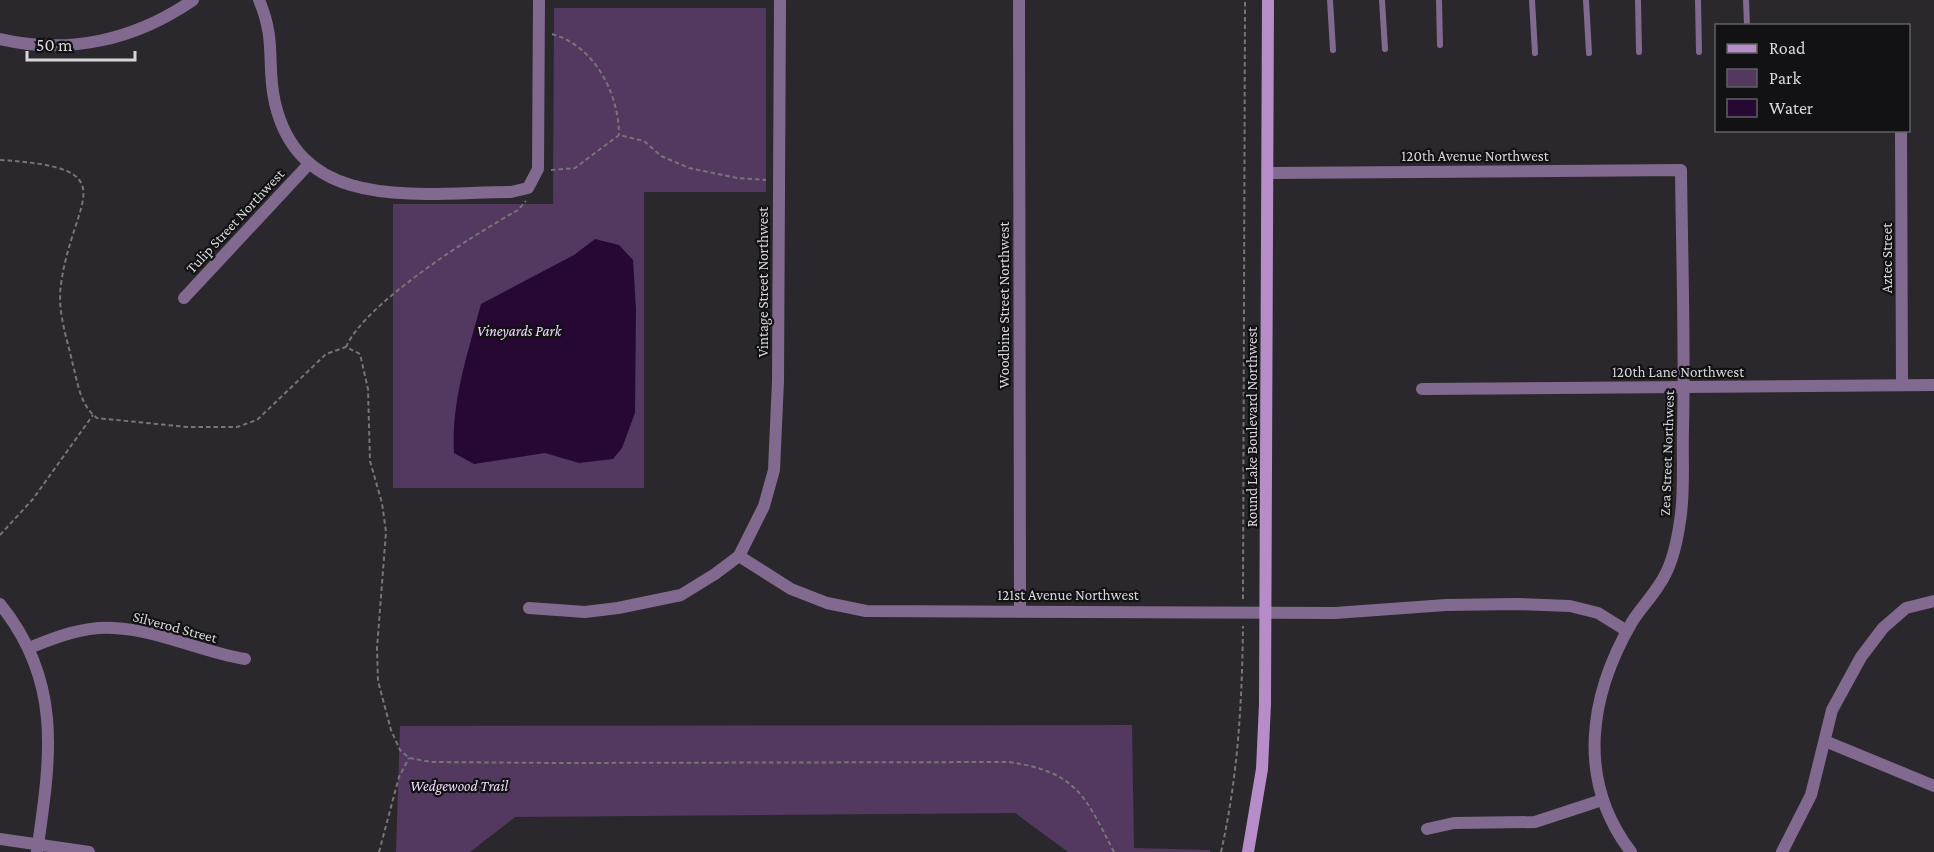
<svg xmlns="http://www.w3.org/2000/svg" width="1934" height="852" font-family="'Crimson Pro',serif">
	<rect width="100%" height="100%" fill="#2a282c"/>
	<g fill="#53395f">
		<polygon points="554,8 766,8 766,192 644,192 644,488 393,488 393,204 553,204"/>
		<polygon points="1132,725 1134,848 1210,850 1210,852 1068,852 1015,813 515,817 470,852 396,852 400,726"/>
	</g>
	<path fill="#270833" d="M595,239L619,245L633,260L636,309L635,413L622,448L613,459L579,463L545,453L474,464L454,453C451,402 468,352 481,304L574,255Z"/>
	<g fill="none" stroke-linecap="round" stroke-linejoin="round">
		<g stroke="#777578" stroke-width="2" stroke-dasharray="4.5 3" stroke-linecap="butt">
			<path d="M552,34C595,46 619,94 619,135"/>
			<path d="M0,160C129,168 73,197 61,284C57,312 67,338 73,365C78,384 80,405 97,418L187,427H237L257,420L326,354L346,347L360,354L368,389L370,461L382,503L386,532L377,648L378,681L391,730L400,750L409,758L432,762L557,763L1009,762C1077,772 1085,796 1114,852"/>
			<polyline points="551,170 575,168 619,135 644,141 661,156 689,168 737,178 766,180"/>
			<path d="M346,347C365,303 475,234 518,210L526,201"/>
			<polyline points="0,535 33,499 93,415"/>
			<polyline points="1243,599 1245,0"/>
			<polyline points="379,852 399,777 409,758"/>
			<path d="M1221,852C1238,777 1242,703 1243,626"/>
		</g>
		<g stroke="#82698f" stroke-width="6">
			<polyline points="1330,0 1333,50"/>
			<polyline points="1382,0 1385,49"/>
			<polyline points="1439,0 1440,45"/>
			<polyline points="1532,0 1535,53"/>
			<polyline points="1586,0 1589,53"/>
			<polyline points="1638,0 1639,52"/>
			<polyline points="1698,0 1699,52"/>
			<polyline points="1746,0 1747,26"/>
		</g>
		<g stroke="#82698f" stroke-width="12">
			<path d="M259,0C277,42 266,65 275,103C301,215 422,192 511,192L528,188L538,169L539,0"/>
			<polyline points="1019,0 1020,610"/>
			<path d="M0,39C69,55 135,40 193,0"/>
			<polyline points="1901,130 1902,385"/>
			<path d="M1268,173L1681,170C1682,257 1685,343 1683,430C1682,460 1685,492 1680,521C1677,543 1672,567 1659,585C1651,598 1640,609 1632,622C1589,696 1576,780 1631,852"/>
			<polyline points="184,298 308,165"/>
			<polyline points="1422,389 1934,385"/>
			<polyline points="739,556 764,506 774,470 778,381 780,0"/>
			<path d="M0,604C64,683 50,760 37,852"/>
			<polyline points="529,608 585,612 618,608 681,595 715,574 739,556 791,589 827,603 866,611 1335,613 1446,605 1516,604 1570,606 1598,613 1627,631"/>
			<path d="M29,648C56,637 84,626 114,628C159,630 201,652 245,659"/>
			<polyline points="1825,741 1934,786"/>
			<polyline points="1427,829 1454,823 1535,822 1602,800"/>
			<polyline points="0,839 89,852"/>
			<polyline points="1782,852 1811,795 1832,710 1861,657 1883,628 1906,608 1934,601"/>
		</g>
		<polyline stroke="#b68cc9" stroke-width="12" points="1248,852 1262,769 1265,704 1268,0"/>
	</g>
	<g text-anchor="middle" stroke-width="4.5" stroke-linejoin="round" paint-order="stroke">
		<g font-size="15" fill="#d8d6d9" stroke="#121113">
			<text x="1475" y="161">120th Avenue Northwest</text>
			<text transform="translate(235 221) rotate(-47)" y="5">Tulip Street Northwest</text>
			<text transform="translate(1887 258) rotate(-90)" y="5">Aztec Street</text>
			<text transform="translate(763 282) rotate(-90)" y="5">Vintage Street Northwest</text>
			<text transform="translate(1004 305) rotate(-90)" y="5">Woodbine Street Northwest</text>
			<text x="1678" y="377">120th Lane Northwest</text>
			<text transform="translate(1252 427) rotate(-90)" y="5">Round Lake Boulevard Northwest</text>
			<text transform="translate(1667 453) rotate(-88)" y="5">Zea Street Northwest</text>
			<text x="1068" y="600">121st Avenue Northwest</text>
			<text transform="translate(175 627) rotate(15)" y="5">Silverod Street</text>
		</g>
		<g font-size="15" font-style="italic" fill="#eedaf8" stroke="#121113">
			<text x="519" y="336">Vineyards Park</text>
			<text x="459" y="791">Wedgewood Trail</text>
		</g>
	</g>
	<rect x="1715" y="24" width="195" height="108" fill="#121113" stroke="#616062" stroke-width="1.5"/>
	<rect x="1727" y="44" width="30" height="9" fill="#b68cc9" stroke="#616062" stroke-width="1.5"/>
	<text x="1769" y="54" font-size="18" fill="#d8d6d9">Road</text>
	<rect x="1727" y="69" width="30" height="18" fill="#53395f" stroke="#616062" stroke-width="1.5"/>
	<text x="1769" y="84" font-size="18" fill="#d8d6d9">Park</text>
	<rect x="1727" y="99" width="30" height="18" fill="#270833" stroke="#616062" stroke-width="1.5"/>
	<text x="1769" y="114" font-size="18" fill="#d8d6d9">Water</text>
	<path d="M27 51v9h108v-9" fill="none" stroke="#d8d6d9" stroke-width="3"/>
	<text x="36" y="51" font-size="18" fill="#d8d6d9" stroke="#121113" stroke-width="4.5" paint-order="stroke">50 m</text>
</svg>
